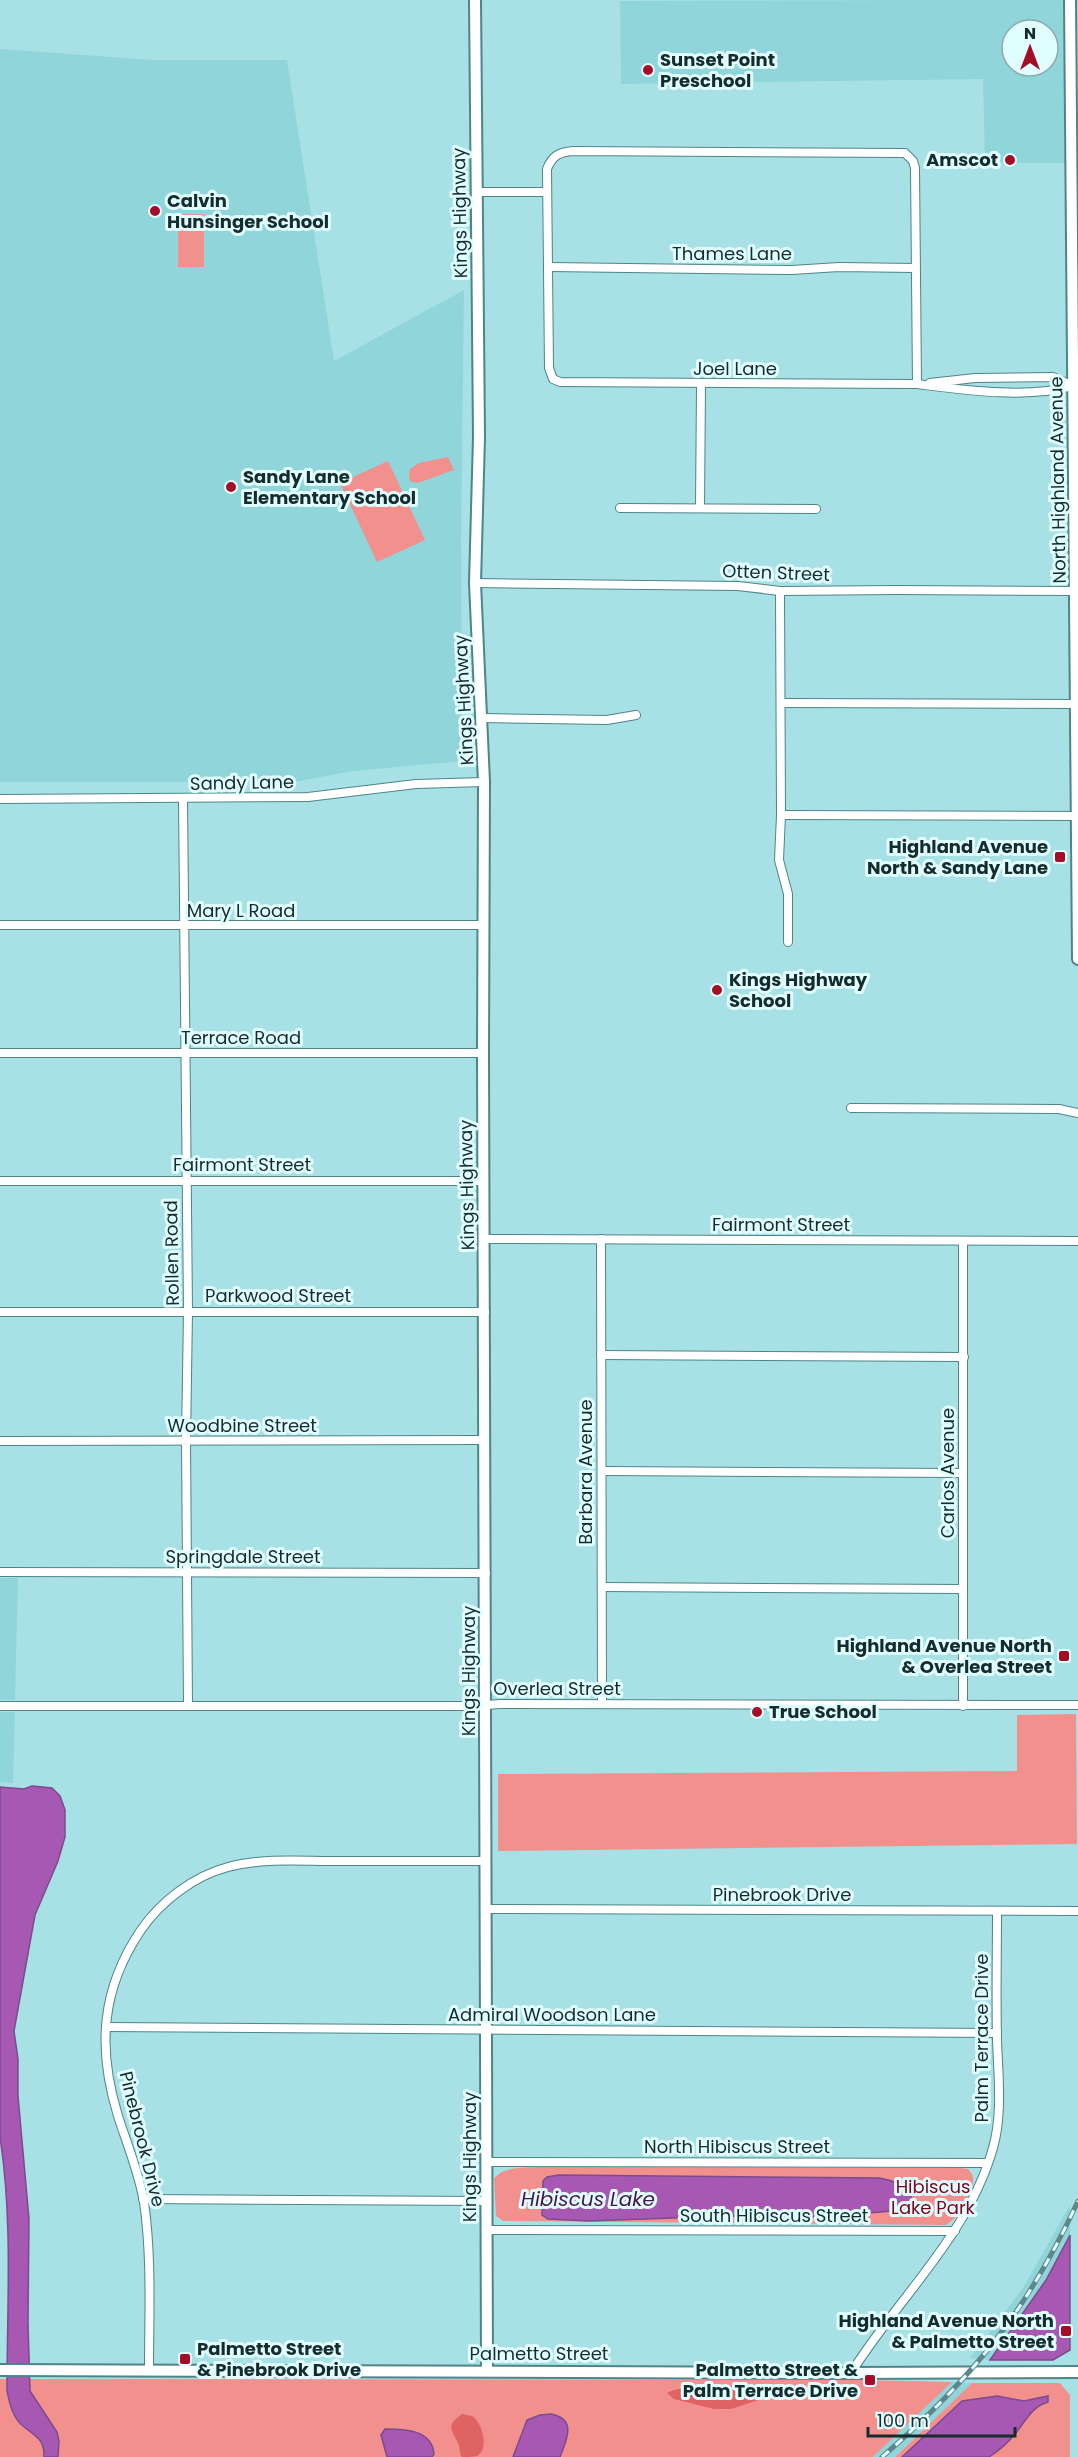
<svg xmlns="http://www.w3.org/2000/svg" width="1078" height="2457" font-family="Poppins,sans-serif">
	<rect width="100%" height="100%" fill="#a7e1e6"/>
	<g fill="#90d5da" fill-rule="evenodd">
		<path d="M975,0H1065L1066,163L985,162L983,79L621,84L620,1ZM1012,30H1048V66H1012Z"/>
		<polygon points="0,49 152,60 287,60 334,361 464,290 461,538 462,761 353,771 294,782 0,782"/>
		<polygon points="0,1578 18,1578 15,1700 0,1700"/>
		<polygon points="0,1712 15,1712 13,1783 0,1782"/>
		<polygon points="1070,2205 1070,2235 1046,2280 990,2360 970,2358 1023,2288"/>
		<polygon points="952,2382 972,2383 895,2457 873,2457"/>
	</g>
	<g fill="#f2908d">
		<rect x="178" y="214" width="26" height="53"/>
		<polygon points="448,457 454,470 418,483 412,482 409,479 410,469 419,463"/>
		<polygon points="388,461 425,540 377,562 340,483"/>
		<polygon points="1076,1714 1077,1844 498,1851 498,1774 1017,1771 1017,1715"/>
		<path d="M539,2167L961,2168L968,2169C972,2173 974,2177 973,2183C970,2195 957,2220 946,2225L503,2221L496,2216L494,2179C503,2166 524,2168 539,2167Z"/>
		<polygon points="0,2379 859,2380 952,2382 873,2457 0,2457"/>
		<polygon points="972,2383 1060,2383 1070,2395 1070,2457 895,2457"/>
	</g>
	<g fill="#e06363">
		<path d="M758,2384L778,2386L779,2391L774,2395L731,2409H714L674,2399L667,2393C686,2383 734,2387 758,2384Z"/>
		<path d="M462,2414C463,2414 471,2416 472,2416C482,2422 490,2449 477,2456C473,2457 467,2457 462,2457C459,2452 460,2448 458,2443C451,2428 446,2426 462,2414Z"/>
	</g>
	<g fill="#a758b3" stroke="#7b4b8b" stroke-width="1.5">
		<path d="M32,1786L52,1788L60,1796L65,1810V1837L58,1861L35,1915L14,2031L18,2059V2096L29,2219L28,2322L30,2391L57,2432L59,2441L58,2457H44C45,2439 35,2436 23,2426C13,2418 9,2403 7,2390C7,2306 13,2221 0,2137V1787L24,1789Z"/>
		<path d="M559,2175L879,2178C896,2181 905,2185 913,2200L912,2206L904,2210L819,2217L728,2216L589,2221L548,2219L542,2215L543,2181L547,2177Z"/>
		<polygon points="1070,2235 1070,2350 1053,2360 990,2360 1046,2280"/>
		<path d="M997,2396L1024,2401L1048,2396V2402C1031,2407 1026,2421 1015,2434C1008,2443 998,2451 989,2457H902L962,2401Z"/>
		<path d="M551,2414C577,2419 567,2439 560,2457H513L527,2420L540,2415Z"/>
		<path d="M385,2429C403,2429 432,2429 434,2454L432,2457H387L381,2435Z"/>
	</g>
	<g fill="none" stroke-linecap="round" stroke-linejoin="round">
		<g stroke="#4d8589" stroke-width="10">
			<g id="minor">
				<polyline points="476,192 547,192"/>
				<polyline points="549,267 792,270 839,267 915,268"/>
				<polyline points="930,383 975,378 1053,377 1073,386"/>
				<path d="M917,384L915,168L913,161L905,153L573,151C559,152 552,156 547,169L549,368L553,379L560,382L917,384C965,390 1026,399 1073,386"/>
				<polyline points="620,508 816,509"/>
				<polyline points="700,508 701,384"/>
				<polyline points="475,583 738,586 780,591 897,590 1078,591"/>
				<polyline points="780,591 781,815 779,860 788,894 788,942"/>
				<polyline points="781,703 1076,704"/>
				<polyline points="483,718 607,720 636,715"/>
				<polyline points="0,799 308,797 416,784 484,782"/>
				<polyline points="183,799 188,1311 186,1441 188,1706"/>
				<polyline points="781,815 1077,816"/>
				<polyline points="0,925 483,925"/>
				<polyline points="0,1053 483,1053"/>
				<polyline points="851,1108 1059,1109 1078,1113"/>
				<polyline points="0,1181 484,1181"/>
				<polyline points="485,1239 1078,1241"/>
				<polyline points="601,1239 602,1704"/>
				<polyline points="963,1241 963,1706"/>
				<polyline points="0,1312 485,1312"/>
				<polyline points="601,1355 964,1357"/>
				<polyline points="0,1441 484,1440"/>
				<polyline points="602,1471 963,1473"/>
				<polyline points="0,1572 486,1573"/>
				<polyline points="602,1587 963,1589"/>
				<polyline points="0,1706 472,1706 500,1704 1078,1705"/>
				<polyline points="485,1909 1078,1911"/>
				<polyline points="106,2027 997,2033"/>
				<polyline points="486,2162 987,2163"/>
				<polyline points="143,2199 486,2201"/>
				<polyline points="486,2230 955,2231"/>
				<path d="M149,2370C149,2314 152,2258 144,2202C139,2173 127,2144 118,2116C97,2048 101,1989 141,1930C161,1901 194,1876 228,1867C261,1858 297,1861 332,1861C383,1861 434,1861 486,1861"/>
				<path d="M851,2373C898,2298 968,2236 993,2148C1003,2113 998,2074 997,2039C996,1996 997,1954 997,1911"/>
			</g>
		</g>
		<g stroke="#4d8589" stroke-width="14">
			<g id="tertiary">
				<polyline points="475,0 479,437 475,583 484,782 483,1053 487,2370"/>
				<polyline points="1070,0 1078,959"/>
				<polyline points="0,2370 851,2373 1078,2372"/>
			</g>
		</g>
		<use href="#minor" stroke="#fff" stroke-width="8"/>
		<use href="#tertiary" stroke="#fff" stroke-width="10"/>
		<g stroke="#5f878b" stroke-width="5">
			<path id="rail" d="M882,2457C972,2379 1028,2310 1078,2201"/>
		</g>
		<use href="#rail" stroke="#e0fdff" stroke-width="3" stroke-dasharray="9" stroke-linecap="butt"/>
	</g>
	<g fill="#a60c25" stroke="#e0fdff" stroke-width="2">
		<circle cx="648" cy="70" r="6"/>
		<circle cx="1010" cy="160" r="6"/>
		<circle cx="155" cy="211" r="6"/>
		<circle cx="231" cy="487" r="6"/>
		<rect x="1054" y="851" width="12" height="12" rx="3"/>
		<circle cx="717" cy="990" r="6"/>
		<rect x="1058" y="1650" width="12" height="12" rx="3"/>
		<circle cx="757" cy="1712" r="6"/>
		<rect x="1060" y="2325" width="12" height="12" rx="3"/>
		<rect x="179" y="2353" width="12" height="12" rx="3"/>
		<rect x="864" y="2374" width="12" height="12" rx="3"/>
	</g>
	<g text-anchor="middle" stroke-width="6" stroke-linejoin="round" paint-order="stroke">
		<g font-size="18" font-weight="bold" fill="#152c2e" stroke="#e0fdff" text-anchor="start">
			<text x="660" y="66">Sunset Point<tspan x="660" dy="21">Preschool</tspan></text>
			<text x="998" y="166" text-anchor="end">Amscot</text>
			<text x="167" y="207">Calvin<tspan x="167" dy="21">Hunsinger School</tspan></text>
			<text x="243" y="483">Sandy Lane<tspan x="243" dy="21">Elementary School</tspan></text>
			<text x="1048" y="853" text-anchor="end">Highland Avenue<tspan x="1048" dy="21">North &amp; Sandy Lane</tspan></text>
			<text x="729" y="986">Kings Highway<tspan x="729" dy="21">School</tspan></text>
			<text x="1052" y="1652" text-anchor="end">Highland Avenue North<tspan x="1052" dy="21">&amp; Overlea Street</tspan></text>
			<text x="769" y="1718">True School</text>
			<text x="1054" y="2327" text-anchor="end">Highland Avenue North<tspan x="1054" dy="21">&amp; Palmetto Street</tspan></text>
			<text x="197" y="2355">Palmetto Street<tspan x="197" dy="21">&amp; Pinebrook Drive</tspan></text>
			<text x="858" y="2376" text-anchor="end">Palmetto Street &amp;<tspan x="858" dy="21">Palm Terrace Drive</tspan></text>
		</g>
		<g font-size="18" fill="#152c2e" stroke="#e0fdff">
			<text transform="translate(460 213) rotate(-91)" y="6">Kings Highway</text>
			<text x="732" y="260">Thames Lane</text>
			<text x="735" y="375">Joel Lane</text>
			<text transform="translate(1058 480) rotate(-91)" y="6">North Highland Avenue</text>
			<text transform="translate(776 573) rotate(2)" y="6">Otten Street</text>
			<text transform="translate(464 700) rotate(-93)" y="6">Kings Highway</text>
			<text transform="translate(242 783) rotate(-1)" y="6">Sandy Lane</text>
			<text x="241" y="917">Mary L Road</text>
			<text x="241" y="1044">Terrace Road</text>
			<text x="242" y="1171">Fairmont Street</text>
			<text transform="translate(467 1185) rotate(-91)" y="6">Kings Highway</text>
			<text x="781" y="1231">Fairmont Street</text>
			<text transform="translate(172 1253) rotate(-91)" y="6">Rollen Road</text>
			<text x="278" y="1302">Parkwood Street</text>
			<text x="242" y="1432">Woodbine Street</text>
			<text transform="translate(586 1472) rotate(-90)" y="6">Barbara Avenue</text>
			<text transform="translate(948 1473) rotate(-90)" y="6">Carlos Avenue</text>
			<text x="243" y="1563">Springdale Street</text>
			<text transform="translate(469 1671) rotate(-90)" y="6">Kings Highway</text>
			<text x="557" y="1695">Overlea Street</text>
			<text x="782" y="1901">Pinebrook Drive</text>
			<text x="552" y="2021">Admiral Woodson Lane</text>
			<text transform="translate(982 2038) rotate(-90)" y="6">Palm Terrace Drive</text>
			<text transform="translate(142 2139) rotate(76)" y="6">Pinebrook Drive</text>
			<text x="737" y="2153">North Hibiscus Street</text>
			<text transform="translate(470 2157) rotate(-90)" y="6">Kings Highway</text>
			<text x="774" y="2222">South Hibiscus Street</text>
			<text x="539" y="2360">Palmetto Street</text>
		</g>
		<g font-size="18" fill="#7e0318" stroke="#e0fdff">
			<text x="933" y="2193">Hibiscus<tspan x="933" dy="21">Lake Park</tspan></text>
		</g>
		<g font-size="20" font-style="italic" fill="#481550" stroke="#e0fdff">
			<text x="588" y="2206">Hibiscus Lake</text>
		</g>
	</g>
	<g transform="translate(1030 48)"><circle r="28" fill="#e0fdff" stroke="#8fa9ab" stroke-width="1.5"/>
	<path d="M0-4.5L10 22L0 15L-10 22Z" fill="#a60c25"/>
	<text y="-9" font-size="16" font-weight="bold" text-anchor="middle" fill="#152c2e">N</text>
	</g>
	<path d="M868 2427v9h147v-9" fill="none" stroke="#152c2e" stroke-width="3"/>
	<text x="877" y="2427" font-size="18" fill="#152c2e" stroke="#e0fdff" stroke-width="4.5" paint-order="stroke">100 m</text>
</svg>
